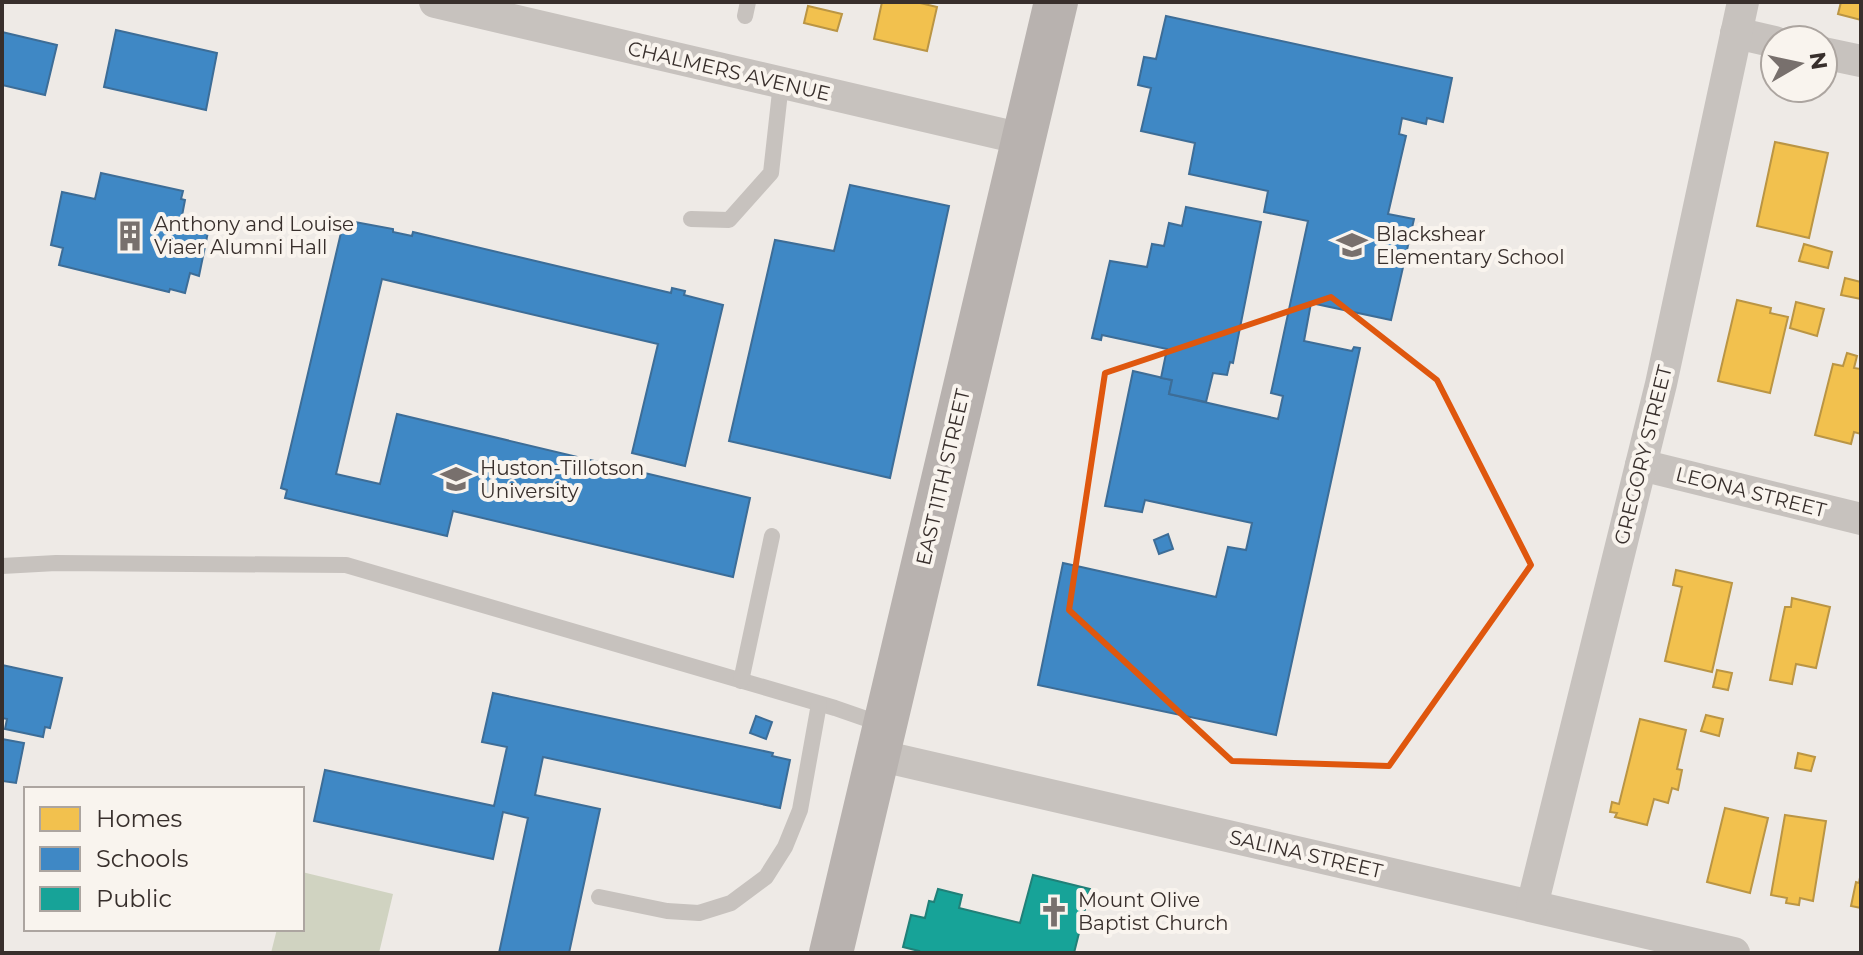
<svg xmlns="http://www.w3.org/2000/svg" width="1863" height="955" font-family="Montserrat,sans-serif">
	<rect width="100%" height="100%" fill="#eeeae6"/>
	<polygon fill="#d0d3c1" points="302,872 393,894 379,953 271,953 277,929 302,929"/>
	<g fill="#f2c14e" stroke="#ba9544" stroke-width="2">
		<polygon points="882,2 916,2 937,7 927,51 874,39"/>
		<polygon points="1841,2 1861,2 1861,20 1838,14"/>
		<polygon points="808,6 842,14 837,31 804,23"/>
		<polygon points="1775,142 1828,153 1809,238 1757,226"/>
		<polygon points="1804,244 1832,252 1828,268 1799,261"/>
		<polygon points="1845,278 1861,282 1861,299 1841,295"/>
		<polygon points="1737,300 1771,308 1770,313 1788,317 1770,393 1718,381"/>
		<polygon points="1796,302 1824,309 1817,336 1790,328"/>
		<polygon points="1847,353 1857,356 1854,368 1861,369 1861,434 1854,432 1851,444 1815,435 1833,364 1843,366"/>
		<polygon points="1676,570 1732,583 1712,672 1665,661 1682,587 1673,585"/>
		<polygon points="1792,598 1830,607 1816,668 1796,664 1792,684 1770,680 1785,607 1791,607"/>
		<polygon points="1717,670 1732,673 1728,690 1713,687"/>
		<polygon points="1706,715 1723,719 1719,736 1701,731"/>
		<polygon points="1640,719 1686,730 1677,769 1682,770 1678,790 1672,788 1668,803 1654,799 1647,825 1615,817 1617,813 1610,812 1612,802 1619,804"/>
		<polygon points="1798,753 1815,757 1811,771 1795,768"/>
		<polygon points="1725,808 1768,818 1750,893 1707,882"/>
		<polygon points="1785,815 1826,821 1813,901 1800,898 1799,905 1786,903 1787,898 1771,895"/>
		<polygon points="1861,872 1861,908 1851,906 1856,882 1859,883"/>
	</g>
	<g fill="#3f88c5" stroke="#3d6d97" stroke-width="2">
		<polygon points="1166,16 1452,78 1443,122 1427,118 1426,124 1402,118 1399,134 1406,136 1388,214 1414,219 1391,320 1311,303 1304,341 1352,351 1354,347 1360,348 1276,735 1038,685 1063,563 1216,597 1228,547 1246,550 1252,523 1145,500 1142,512 1105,506 1133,371 1172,380 1169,394 1278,419 1283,396 1271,393 1308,221 1264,212 1268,191 1189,174 1195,143 1141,131 1151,88 1138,85 1144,57 1156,59"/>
		<polygon points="116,30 217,53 206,110 104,87"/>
		<polygon points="2,32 57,45 45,95 2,85"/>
		<polygon points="101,173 183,191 181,199 185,200 181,221 209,227 199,276 190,273 185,293 170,289 169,292 59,265 63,248 51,245 62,192 95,199"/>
		<polygon points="850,185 949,206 890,478 729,441 775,240 834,251"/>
		<polygon points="1186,207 1261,222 1233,363 1230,362 1227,375 1213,373 1206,402 1169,394 1172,380 1161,378 1167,349 1102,335 1101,340 1092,338 1110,261 1147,267 1152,244 1164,246 1169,223 1182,226"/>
		<polygon points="344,220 393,229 393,232 412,236 413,232 671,293 672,288 685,291 684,295 723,305 685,466 632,453 658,344 382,279 336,474 380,484 397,414 750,498 733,577 453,511 447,536 285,498 287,490 281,488"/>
		<polygon points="1168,534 1173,549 1159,554 1154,540"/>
		<polygon points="2,665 62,678 50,728 45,727 43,737 5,729 7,719 2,718"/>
		<polygon points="493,693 773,753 772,756 790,760 780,808 543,757 535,795 600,809 569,953 499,953 528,818 503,812 493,859 314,821 325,770 494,806 507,747 482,742"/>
		<polygon points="756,716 772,722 766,739 750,733"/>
		<polygon points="2,739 24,743 16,783 2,781"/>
	</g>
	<polygon fill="#17a398" stroke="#218078" stroke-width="2" points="1033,875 1090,889 1074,953 918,953 919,951 903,947 911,915 925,918 929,901 934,902 938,889 962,895 959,908 1020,923"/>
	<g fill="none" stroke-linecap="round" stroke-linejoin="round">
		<g stroke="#c7c2be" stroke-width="16">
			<polyline points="745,16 748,2"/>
			<polyline points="691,219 729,220 771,173 781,83"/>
			<polyline points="2,566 56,563 346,565 835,708 884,725"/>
			<polyline points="741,681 772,536"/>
			<polyline points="599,897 667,911 699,913 731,903 766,877 785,847 800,810 819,704"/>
		</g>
		<g stroke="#c7c2be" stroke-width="32">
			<polyline points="435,2 1023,139"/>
			<polyline points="1736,33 1775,42"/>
			<polyline points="1823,53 1861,61"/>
			<polyline points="1641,465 1861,519"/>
			<polyline points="877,755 1734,953"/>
			<polyline points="1532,906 1661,384 1743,2"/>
		</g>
		<polyline stroke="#b8b2af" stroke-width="44" points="831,953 1056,2"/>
	</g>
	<path fill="none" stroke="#df570e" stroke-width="6" stroke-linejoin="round" d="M1331,297L1437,380L1531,565L1389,766L1232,761L1069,610L1105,373Z"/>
	<defs>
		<g id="building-bare" transform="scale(2.4)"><path d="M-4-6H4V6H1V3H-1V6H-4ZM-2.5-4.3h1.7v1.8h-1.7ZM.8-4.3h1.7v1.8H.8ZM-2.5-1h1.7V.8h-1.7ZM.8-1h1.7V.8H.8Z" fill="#78706d" stroke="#f9f4ee" stroke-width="2.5" paint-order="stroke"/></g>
		<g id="school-bare" transform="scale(2.4)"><path d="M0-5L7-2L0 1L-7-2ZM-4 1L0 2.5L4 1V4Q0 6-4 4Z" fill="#78706d" stroke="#f9f4ee" stroke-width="2.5" paint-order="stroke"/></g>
		<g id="university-bare" transform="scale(2.4)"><path d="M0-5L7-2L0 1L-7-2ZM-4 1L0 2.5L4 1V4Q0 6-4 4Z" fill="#78706d" stroke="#f9f4ee" stroke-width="2.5" paint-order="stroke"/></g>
		<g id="church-bare" transform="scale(2.4)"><path d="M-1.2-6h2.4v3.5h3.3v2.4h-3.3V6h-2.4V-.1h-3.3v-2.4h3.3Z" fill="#78706d" stroke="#f9f4ee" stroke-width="2.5" paint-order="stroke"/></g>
	</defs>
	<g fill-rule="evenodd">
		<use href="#building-bare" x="130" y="236"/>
		<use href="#school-bare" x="1352" y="245"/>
		<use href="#university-bare" x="456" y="479"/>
		<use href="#church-bare" x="1054" y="912"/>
	</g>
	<g text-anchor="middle" stroke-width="8" stroke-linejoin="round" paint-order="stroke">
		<g font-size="20" fill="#382f2c" stroke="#f9f4ee">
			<text transform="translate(729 71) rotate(13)" y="7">CHALMERS AVENUE</text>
			<text transform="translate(1643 455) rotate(-76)" y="7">GREGORY STREET</text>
			<text transform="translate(943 477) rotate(-77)" y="7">EAST 11TH STREET</text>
			<text transform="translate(1751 492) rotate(14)" y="7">LEONA STREET</text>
			<text transform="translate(1306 854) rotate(13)" y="7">SALINA STREET</text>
		</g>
		<g font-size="20" fill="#382f2c" stroke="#f9f4ee" text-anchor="start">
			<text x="154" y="231">Anthony and Louise<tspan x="154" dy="23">Viaer Alumni Hall</tspan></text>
			<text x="1376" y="241">Blackshear<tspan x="1376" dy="23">Elementary School</tspan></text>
			<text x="480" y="475">Huston-Tillotson<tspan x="480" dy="23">University</tspan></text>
			<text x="1078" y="907">Mount Olive<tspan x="1078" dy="23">Baptist Church</tspan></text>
		</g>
	</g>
	<rect width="1863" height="955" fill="none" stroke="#382f2c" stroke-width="8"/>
	<rect x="24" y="787" width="280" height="144" fill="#f9f4ee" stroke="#aca5a0" stroke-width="2"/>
	<rect x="40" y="807" width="40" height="24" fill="#f2c14e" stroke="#aca5a0" stroke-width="2"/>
	<text x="96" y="827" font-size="24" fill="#382f2c">Homes</text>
	<rect x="40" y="847" width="40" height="24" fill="#3f88c5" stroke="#aca5a0" stroke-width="2"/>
	<text x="96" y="867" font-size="24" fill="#382f2c">Schools</text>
	<rect x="40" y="887" width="40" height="24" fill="#17a398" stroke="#aca5a0" stroke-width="2"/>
	<text x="96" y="907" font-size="24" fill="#382f2c">Public</text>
	<g transform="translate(1799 64) rotate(81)"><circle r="38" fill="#f9f4ee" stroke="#aca5a0" stroke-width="2"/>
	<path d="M0-6L14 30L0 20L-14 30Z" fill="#78706d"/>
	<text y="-12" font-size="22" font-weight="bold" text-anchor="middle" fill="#382f2c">N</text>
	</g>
</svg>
